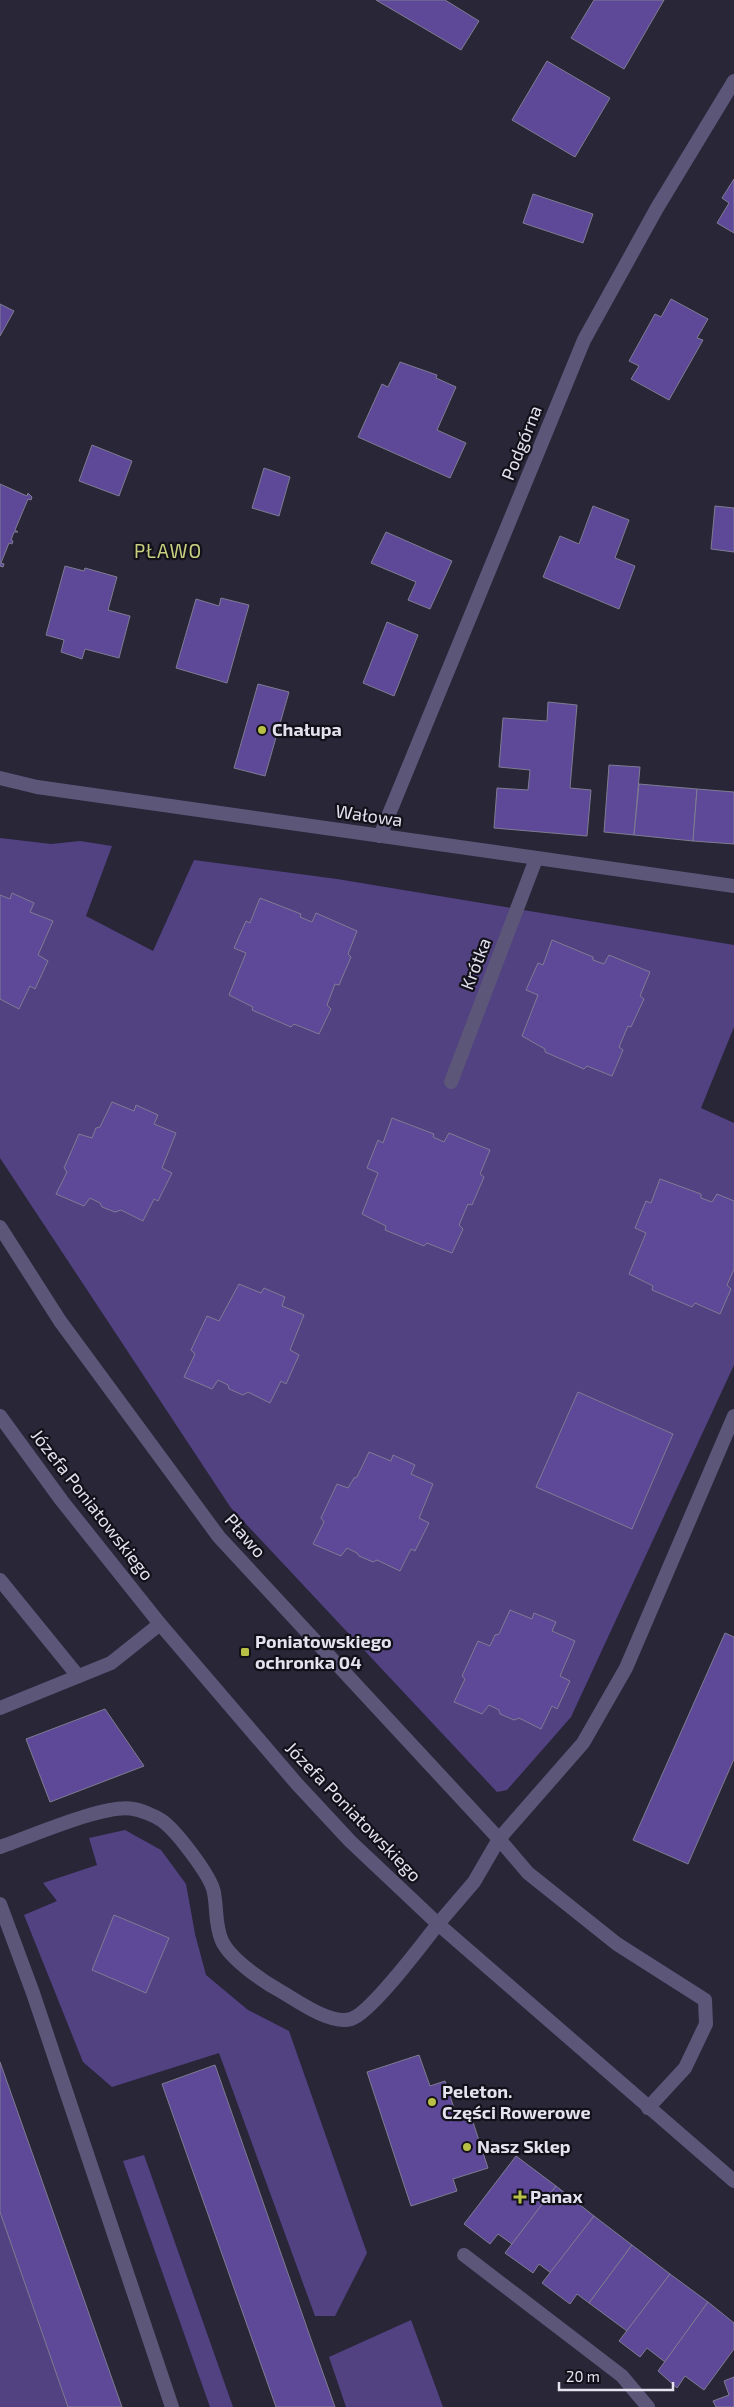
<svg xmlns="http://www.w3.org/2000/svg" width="734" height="2407" font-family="'Exo 2',sans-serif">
	<rect width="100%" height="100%" fill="#292638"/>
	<g fill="#524282">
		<polygon points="0,838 51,844 80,841 112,846 86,916 153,951 194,860 337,879 734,945 734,1027 701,1108 734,1123 734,1365 571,1717 507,1790 497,1792 231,1508 0,1158"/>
		<polygon points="125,1830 161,1850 186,1884 195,1934 206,1975 248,2010 289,2031 367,2253 335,2316 315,2316 219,2053 112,2087 83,2062 24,1915 57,1901 43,1883 97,1865 89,1838"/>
		<polygon points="144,2155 233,2407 210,2407 123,2161"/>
		<polygon points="0,2212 68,2407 0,2407"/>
		<polygon points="411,2320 443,2407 346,2407 329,2357"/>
	</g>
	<g fill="#5d4998" stroke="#7f7c92">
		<polygon points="376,0 445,0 479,21 461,50"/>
		<polygon points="594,0 664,0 624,69 571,38"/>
		<polygon points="547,61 610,98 575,157 512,120"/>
		<polygon points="734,179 734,233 717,223 729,203 722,198"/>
		<polygon points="533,194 593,214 583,243 523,223"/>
		<polygon points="671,299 708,319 697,338 703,340 669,400 631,379 639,366 629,361 655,314 661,317"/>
		<polygon points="0,304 14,311 0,336"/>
		<polygon points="400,362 437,375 436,378 456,387 437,430 466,443 450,478 358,437 382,384 388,387"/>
		<polygon points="92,445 132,461 119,496 79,481"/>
		<polygon points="264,468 290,477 279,516 252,508"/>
		<polygon points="0,484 27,496 28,493 32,497 31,500 28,499 15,530 18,532 14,532 11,540 13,541 12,544 9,543 1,563 4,564 3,567 0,566"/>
		<polygon points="593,506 629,520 615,558 635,566 619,609 543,577 560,536 579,544"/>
		<polygon points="715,506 734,508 734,552 711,549"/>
		<polygon points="386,532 452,561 430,609 408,600 416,582 371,563"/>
		<polygon points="65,566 84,571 85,568 117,577 108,610 130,616 119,658 85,649 82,659 61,652 64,640 46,635"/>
		<polygon points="221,598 249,605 227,683 176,668 196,599 219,606"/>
		<polygon points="387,622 418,635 394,696 363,683"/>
		<polygon points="258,684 289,692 265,776 234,768"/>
		<polygon points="548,702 577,705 570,788 591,790 587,836 494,828 497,788 528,790 530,770 499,767 503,718 547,721"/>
		<polygon points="609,765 640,767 634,835 604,832"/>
		<polygon points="639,784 697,789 693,841 634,835"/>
		<polygon points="697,789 734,792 734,844 693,841"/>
		<polygon points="12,893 34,903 30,912 53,921 38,955 48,961 35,989 30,986 19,1009 0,999 0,895 10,899"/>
		<polygon points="260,898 301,914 300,917 312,922 316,913 357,931 348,954 351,957 339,985 335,984 327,1005 331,1009 319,1034 294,1024 291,1027 252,1010 253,1007 229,995 246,953 234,948 246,921 250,923"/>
		<polygon points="552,940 593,957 593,960 604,964 609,955 650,972 640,996 644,999 631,1027 628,1026 619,1047 623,1050 612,1076 587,1066 584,1069 545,1052 545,1049 522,1036 538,995 526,990 538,963 543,965"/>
		<polygon points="112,1102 134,1111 136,1105 158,1115 154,1124 176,1133 162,1168 172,1173 158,1201 154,1199 143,1221 121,1210 115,1212 102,1207 100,1203 90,1198 84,1206 56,1194 67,1172 64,1168 79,1134 92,1138 96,1128 100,1127"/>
		<polygon points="392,1118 434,1134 433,1137 444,1142 449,1133 490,1150 480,1174 484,1177 472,1205 468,1204 459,1225 463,1229 452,1253 427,1243 424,1246 385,1230 386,1226 362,1214 378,1173 367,1168 378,1140 383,1143"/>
		<polygon points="660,1179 701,1194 701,1198 712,1202 717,1194 734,1201 734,1269 727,1285 731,1289 720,1314 695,1303 692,1307 652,1290 653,1286 629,1274 646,1233 635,1228 646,1201 651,1203"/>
		<polygon points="239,1284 261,1293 264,1288 285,1297 282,1306 304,1315 290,1350 299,1355 286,1384 281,1381 270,1403 248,1392 243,1395 229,1389 228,1385 218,1380 212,1389 184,1377 195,1354 191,1350 207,1316 219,1321"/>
		<polygon points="578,1392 673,1434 632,1529 536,1487"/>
		<polygon points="369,1452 391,1461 393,1455 415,1465 411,1474 433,1484 419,1518 429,1523 415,1551 411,1549 400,1571 377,1560 373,1562 359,1556 357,1553 347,1548 341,1556 313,1544 324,1522 321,1518 337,1484 348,1488 354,1478 357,1477"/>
		<polygon points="510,1610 532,1619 534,1613 556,1622 552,1631 575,1641 560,1676 570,1681 557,1709 552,1706 541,1729 519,1718 514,1720 500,1714 499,1710 489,1705 482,1714 454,1702 465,1679 462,1676 478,1641 490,1646 495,1635 499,1634"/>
		<polygon points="725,1633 734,1637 734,1759 688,1864 633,1840"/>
		<polygon points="105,1709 144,1766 50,1802 26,1739"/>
		<polygon points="114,1915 169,1938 146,1993 92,1970"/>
		<polygon points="419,2055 430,2086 445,2081 456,2114 469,2110 488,2168 453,2179 457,2191 411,2206 367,2072"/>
		<polygon points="0,2062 122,2407 68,2407 0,2212"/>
		<polygon points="215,2065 313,2345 335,2407 276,2407 162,2084"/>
		<polygon points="516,2156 556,2186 512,2244 498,2234 490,2244 464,2224"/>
		<polygon points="556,2186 594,2216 551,2273 539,2264 533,2273 505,2253"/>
		<polygon points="594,2216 632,2245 589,2303 577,2294 570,2304 542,2283"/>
		<polygon points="632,2245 670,2274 627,2331 589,2303"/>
		<polygon points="670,2274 708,2302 665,2362 647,2348 640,2357 619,2341"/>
		<polygon points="708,2302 734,2323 734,2349 704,2390 685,2376 677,2388 658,2371"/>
		<polygon points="734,2377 734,2407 716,2407 713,2401 729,2395 724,2381"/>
	</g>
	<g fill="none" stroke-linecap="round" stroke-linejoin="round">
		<g stroke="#5c5679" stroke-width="14">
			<polyline points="499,1839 528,1873 617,1944 705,2000 706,2024 685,2068 648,2108"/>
			<path d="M0,1847C30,1837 106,1803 133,1809C141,1810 155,1816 161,1820C175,1829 212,1877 214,1893C217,1908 215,1926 222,1941C231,1960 264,1982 282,1992C299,2002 331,2025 351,2019C371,2013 423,1943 438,1924"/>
			<polyline points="464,2255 622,2376 648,2407"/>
		</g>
		<g stroke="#5c5679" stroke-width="14">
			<polyline points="0,778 37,787 734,886"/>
			<polyline points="380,836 584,340 657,208 734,81"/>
			<polyline points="451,1082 536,859"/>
			<polyline points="0,1227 60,1321 219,1537 499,1839"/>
			<polyline points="0,1580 78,1676"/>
			<polyline points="0,1708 111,1663 160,1624"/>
			<polyline points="0,1904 33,1993 172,2407"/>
			<polyline points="438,1924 474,1882 499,1839 583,1743 626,1668 734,1416"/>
		</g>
		<polyline stroke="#5c5679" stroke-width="14" points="0,1416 62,1501 160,1624 297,1784 350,1841 438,1924 734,2181"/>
	</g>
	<g fill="#b9c046" stroke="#121119" stroke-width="2">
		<circle cx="262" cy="730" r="5"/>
		<rect x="240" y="1647" width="10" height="10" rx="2.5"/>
		<circle cx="432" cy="2102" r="5"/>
		<circle cx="467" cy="2147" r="5"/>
		<path d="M517.5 2189.5h5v5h5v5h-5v5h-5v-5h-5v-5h5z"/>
	</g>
	<g text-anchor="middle" stroke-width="4.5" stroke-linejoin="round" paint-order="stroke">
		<g font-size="18" fill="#e4e2ee" stroke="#121119">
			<text transform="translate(522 443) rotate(-68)" y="6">Podgórna</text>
			<text transform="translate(369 816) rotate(8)" y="6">Wałowa</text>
			<text transform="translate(476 964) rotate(-69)" y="6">Krótka</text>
			<text transform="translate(92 1505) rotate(52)" y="6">Józefa Poniatowskiego</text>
			<text transform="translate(245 1536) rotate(49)" y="6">Pławo</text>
			<text transform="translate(353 1812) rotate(46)" y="6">Józefa Poniatowskiego</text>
		</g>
		<g font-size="18" font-weight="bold" fill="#e4e2ee" stroke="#121119" text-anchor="start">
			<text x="272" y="736">Chałupa</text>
			<text x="255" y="1648">Poniatowskiego<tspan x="255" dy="21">ochronka 04</tspan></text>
			<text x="442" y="2098">Peleton.<tspan x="442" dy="21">Części Rowerowe</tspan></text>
			<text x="477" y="2153">Nasz Sklep</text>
			<text x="530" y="2203">Panax</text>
		</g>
		<g font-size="19" letter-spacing="1" fill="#c8cf81" stroke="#121119">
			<text x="168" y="558">PŁAWO</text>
		</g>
	</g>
	<path d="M559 2382v8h114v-8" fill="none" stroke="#e4e2ee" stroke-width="2.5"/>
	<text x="566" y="2382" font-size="15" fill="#e4e2ee" stroke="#121119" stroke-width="4" paint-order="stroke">20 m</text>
</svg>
